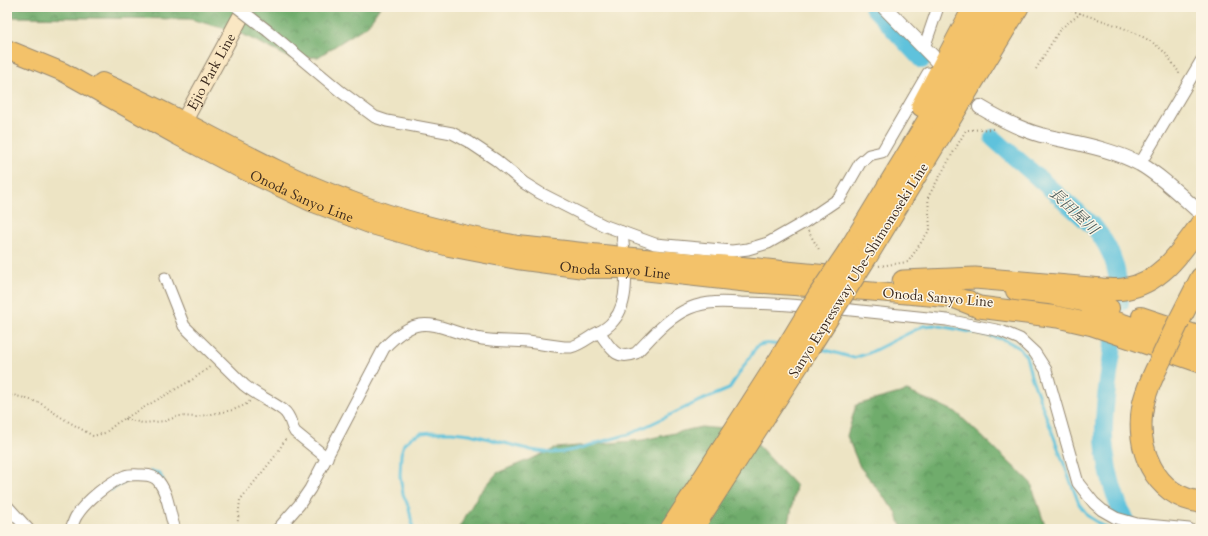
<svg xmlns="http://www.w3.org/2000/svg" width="1208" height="536" font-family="Cardo,'Noto Serif JP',serif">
	<defs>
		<pattern id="forest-crowns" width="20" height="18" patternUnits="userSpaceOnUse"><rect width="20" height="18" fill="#6fac6c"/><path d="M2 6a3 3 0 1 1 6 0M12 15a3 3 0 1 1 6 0" fill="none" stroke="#5c8c58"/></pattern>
	</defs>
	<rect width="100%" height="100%" fill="#fcf5e5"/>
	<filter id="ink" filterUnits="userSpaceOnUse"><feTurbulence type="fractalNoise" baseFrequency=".025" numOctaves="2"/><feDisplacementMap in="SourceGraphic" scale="8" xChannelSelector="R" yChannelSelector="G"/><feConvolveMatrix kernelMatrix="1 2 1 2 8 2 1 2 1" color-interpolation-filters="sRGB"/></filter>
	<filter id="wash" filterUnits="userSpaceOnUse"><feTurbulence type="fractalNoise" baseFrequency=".012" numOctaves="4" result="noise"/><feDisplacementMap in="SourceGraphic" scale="16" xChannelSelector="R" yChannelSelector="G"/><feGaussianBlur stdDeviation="0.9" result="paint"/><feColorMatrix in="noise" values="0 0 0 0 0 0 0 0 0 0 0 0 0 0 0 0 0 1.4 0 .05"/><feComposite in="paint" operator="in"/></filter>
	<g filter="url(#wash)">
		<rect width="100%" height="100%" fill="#ede4c4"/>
		<g fill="url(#forest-crowns)" stroke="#556b45">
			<polygon points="7,7 380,7 368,25 318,57 290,58 240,33 190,19 7,17"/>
			<polygon points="907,391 956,412 1031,483 1046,529 902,529 896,512 860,467 847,436 856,405"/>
			<polygon points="701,427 734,430 756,443 796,486 788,529 458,529 478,495 497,473 557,448 643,440"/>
		</g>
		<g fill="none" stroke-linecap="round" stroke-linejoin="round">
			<g stroke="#5ec2dc" stroke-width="3">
				<polyline points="818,348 854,358 869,353 923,326 934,325 987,335 1005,340 1018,347 1026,356 1031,376 1079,504 1089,517 1108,529 1110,529"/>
				<polyline points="151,471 159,473 163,480"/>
				<polyline points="111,490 125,482"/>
				<path d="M413,529L409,508L403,494L400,476L401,454L404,444L412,437L421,433L433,432H452L470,434L531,450L552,453L563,452L577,449L604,441L630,434L695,403L729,389L757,346C765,342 770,344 779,345"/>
			</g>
			<g stroke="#5ec2dc" stroke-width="18">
				<polyline points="873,7 922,60"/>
				<path d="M993,138L1095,228C1115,254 1118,271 1120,303"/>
				<path d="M1113,345C1109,378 1101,417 1105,450C1108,477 1117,505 1129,529"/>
			</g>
		</g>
	</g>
	<g filter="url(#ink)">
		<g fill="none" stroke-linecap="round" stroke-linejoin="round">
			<g stroke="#948771" stroke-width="13">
				<g id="minor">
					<polyline points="268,31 340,91 375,117 387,121 452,133 469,142 496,160 524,183 540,193 603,225 655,244 732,251 748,249 768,243 803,223 840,198 860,163 869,155 882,152 928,73"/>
					<polyline points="924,48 938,7"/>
					<polyline points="1140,164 1201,61"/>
					<path d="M165,278L184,326L244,385C256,395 271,401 283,410C292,417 290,425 295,432L327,458"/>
					<polyline points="832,308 947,320 1001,331 1020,339 1035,353 1046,370 1078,483 1094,503 1102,510 1116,518 1137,524 1189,529"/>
					<path d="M599,332C610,346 615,362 636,353C652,337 668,317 690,308C706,301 724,302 741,303C766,303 790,305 815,307"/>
					<polyline points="7,506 28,529"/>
					<path d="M71,529C73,524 74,519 77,515C86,501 109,482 125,476C131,474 137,475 143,475C149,475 155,476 159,482C169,495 169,514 175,529"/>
					<path d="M278,529L299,505L310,489L384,348C421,309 435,328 477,338C493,342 512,340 528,342C538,343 563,348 571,347C579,345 587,339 595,334C602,331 609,327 614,320C632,299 624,258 622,232"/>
				</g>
			</g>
			<g stroke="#948771" stroke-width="16">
				<g id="tertiary">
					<polyline points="884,7 936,60"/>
					<path d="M980,107C1000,119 1019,129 1041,135C1074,143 1110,148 1140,164C1161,176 1179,194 1197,210"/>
				</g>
			</g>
			<g stroke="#948771" stroke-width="18">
				<g id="secondary">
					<path id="s1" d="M178,132L246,7"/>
				</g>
			</g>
			<g stroke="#948771" stroke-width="20">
				<g id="primary">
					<path id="s2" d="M7,49L63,72L176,135L239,168L311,202L372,225L449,247L517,260L584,269H625L749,283L866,291L969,300"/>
					<path d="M102,82C186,118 263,169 349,200C403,221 461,235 518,245C534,247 549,248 565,250C615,256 666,260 716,264C759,267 802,272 844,276"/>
					<polyline points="1015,291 1049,295 1110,308"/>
					<polyline points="1090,315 1120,322 1201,350"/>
					<polyline points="1141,316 1201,336"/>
				</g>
			</g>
			<g stroke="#948771" stroke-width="23">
				<g id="motorway">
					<polyline points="922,106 974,7"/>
					<polyline points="848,252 997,7"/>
					<polyline points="867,256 1018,7"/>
					<path d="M903,281L975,278L1102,289C1109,289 1117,290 1124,289C1161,283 1181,252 1201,224"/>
					<polyline points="956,298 979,307 1058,317 1093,325 1201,362"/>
					<polyline points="1179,321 1201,278"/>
					<path d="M1161,359C1154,374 1146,389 1143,405C1135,447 1153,496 1201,502"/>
					<polyline points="671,529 782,356"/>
					<polyline points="692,529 798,365"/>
				</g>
			</g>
			<g stroke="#948771" stroke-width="2" stroke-dasharray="1 3" stroke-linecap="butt">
				<path d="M1064,8C1094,19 1141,29 1164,52C1170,58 1174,66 1179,72V76"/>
				<polyline points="1036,69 1060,29 1080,14 1083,7"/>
				<polyline points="808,231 820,251"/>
				<polyline points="879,266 908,262 930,229 928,197 966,130 995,129"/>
				<polyline points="7,397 12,395 21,397 40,403 59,416 93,436 105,433 117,423 195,378 211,366"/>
				<polyline points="125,419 143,423 165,421 179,416 196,417 233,410 245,405 250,401"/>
				<polyline points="237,529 240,500 276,455 286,438"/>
			</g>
			<use href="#minor" stroke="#fff" stroke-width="11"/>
			<use href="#tertiary" stroke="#fff" stroke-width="14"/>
			<use href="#secondary" stroke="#fae7c3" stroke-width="16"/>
			<use href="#primary" stroke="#f3c26a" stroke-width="18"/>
			<use href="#motorway" stroke="#f3c26a" stroke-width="21"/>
			<g stroke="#948771" stroke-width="13" stroke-linecap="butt">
				<polyline id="minor-bridge" points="237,7 268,31"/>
			</g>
			<g stroke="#948771" stroke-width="23" stroke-linecap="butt">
				<g id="motorway-bridge">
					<polyline points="782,356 819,295 848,252"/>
					<polyline points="1161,359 1179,321"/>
					<polyline points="798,365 867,256"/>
				</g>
			</g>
			<use href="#minor-bridge" stroke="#fff" stroke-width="11"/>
			<use href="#motorway-bridge" stroke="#f3c26a" stroke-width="21"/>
		</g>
	</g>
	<g text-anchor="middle" stroke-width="3" stroke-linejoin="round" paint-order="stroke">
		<g font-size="14" fill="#3b2a1e" stroke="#fcf5e5">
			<text dy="5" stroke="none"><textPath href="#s1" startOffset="69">Ejio Park Line</textPath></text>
			<text dy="5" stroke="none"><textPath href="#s2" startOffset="330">Onoda Sanyo Line</textPath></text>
			<text dy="5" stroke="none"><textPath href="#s2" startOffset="654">Onoda Sanyo Line</textPath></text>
			<text transform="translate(858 270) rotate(-58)" y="5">Sanyo Expressway Ube-Shimonoseki Line</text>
			<text transform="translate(938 297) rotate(5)" y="5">Onoda Sanyo Line</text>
		</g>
		<g font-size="15" font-style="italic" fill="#465857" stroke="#fcf5e5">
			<text transform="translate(1074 211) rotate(43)" y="5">長田屋川</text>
		</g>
	</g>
	<rect width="1208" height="536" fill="none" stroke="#fcf5e5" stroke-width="24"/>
</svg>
